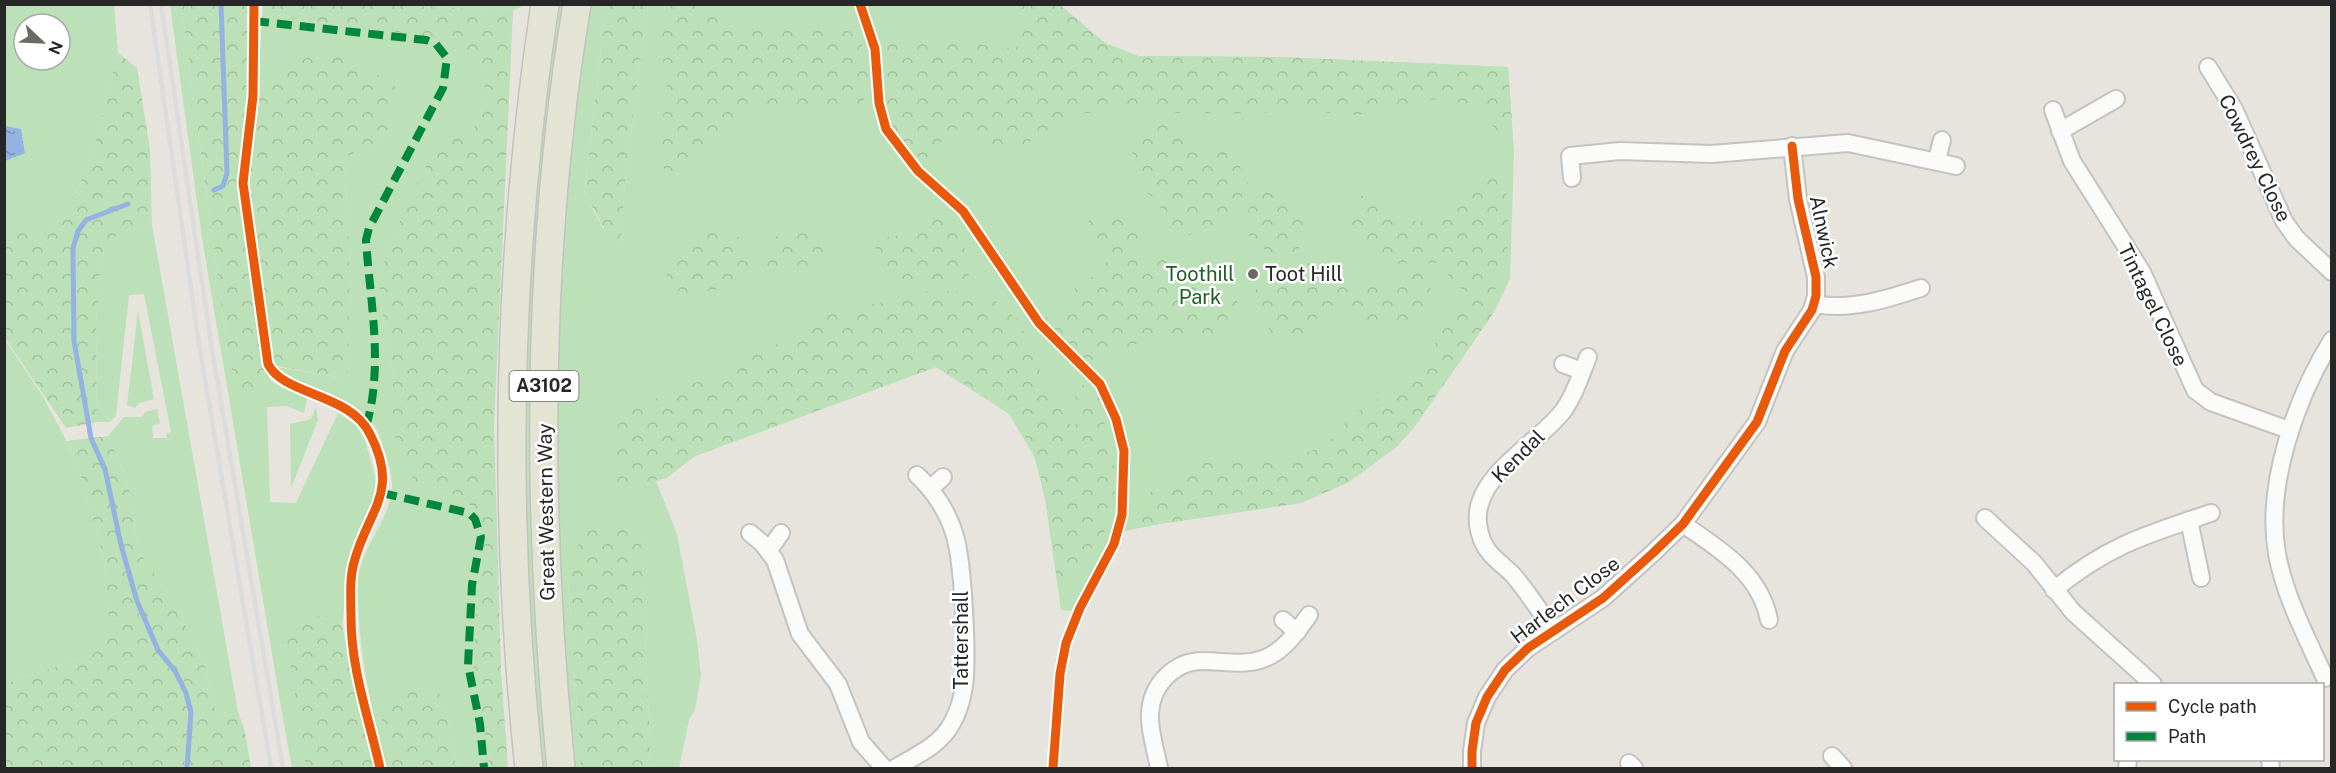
<svg xmlns="http://www.w3.org/2000/svg" width="2336" height="773" font-family="'Public Sans',sans-serif">
	<defs>
		<pattern id="forest-crowns" width="20" height="18" patternUnits="userSpaceOnUse" patternTransform="scale(1.5)"><rect width="20" height="18" fill="#bce0b8"/><path d="M2 6a3 3 0 1 1 6 0M12 15a3 3 0 1 1 6 0" fill="none" stroke="#a2c09e"/></pattern>
		<pattern id="water-ripples" width="26" height="14" patternUnits="userSpaceOnUse" patternTransform="scale(1.5)"><rect width="26" height="14" fill="#95b3e2"/><path d="M2 4q2-2 4 0t4 0M15 11q2-2 4 0t4 0" fill="none" stroke="#7a92b7"/></pattern>
	</defs>
	<rect width="100%" height="100%" fill="#e6e4dc"/>
	<g fill="#bce0b8" fill-rule="evenodd">
		<path d="M4,5H114L118,53L92,155L79,186L42,245L5,221ZM24,24H60V60H24Z"/>
		<path d="M170,5H181L229,360L240,396L261,389L267,374C275,391 294,388 307,399L304,413L287,406L267,407L270,502L296,503L338,413L356,425L365,440L375,477V495L350,552L342,626C322,610 308,615 286,626L306,768H292L282,713L202,238Z"/>
		<path d="M263,5H269L275,15C330,27 395,25 447,43C459,47 470,54 480,60L486,96L473,132L439,142L406,205L382,267L379,294L393,376V431L418,485L459,496L472,507L483,527L473,661L490,768H457L447,714L441,695L427,688L379,707L392,768H387C371,707 357,648 358,584C358,548 392,521 392,485C392,474 388,461 384,450C381,443 380,434 376,428C352,391 304,390 271,366L348,379L350,267L345,157L384,141L258,87Z"/>
		<polygon points="378,5 524,5 513,11"/>
		<polygon points="555,5 567,5 562,35 552,768 540,768 531,669 521,428 536,155"/>
		<path d="M587,5H606L584,197C599,214 602,235 620,249L626,170L648,5H1060L1105,43L1138,56L1280,57L1508,67L1514,152L1510,279L1494,312L1413,429L1395,448L1349,482L1301,503L1164,523L1125,531L1104,558L1074,611L1061,610L1045,499L1035,458L1009,414L936,367L695,456L666,478L656,481L677,534L697,640L701,675L695,710L689,720L679,768H651L641,533L624,525H597L568,579L581,768H573L557,567L554,355L565,180Z"/>
		<polygon points="152,225 238,712 217,720 204,661 166,589 139,552 127,479 108,436 124,417 142,417 145,412 157,409 160,423 152,426 153,438 167,438 166,434 171,432 144,294 129,295 116,415 110,422 97,422 96,322 101,258 119,230"/>
		<polygon points="138,311 154,399 139,403 135,408 127,405"/>
		<polygon points="4,338 43,397 75,457 103,554 110,629 94,654 5,684"/>
		<polygon points="316,407 318,420 291,488 290,424 311,419"/>
	</g>
	<g fill="url(#forest-crowns)">
		<path d="M378,4L513,11L494,426L501,671L508,768H490L473,661L483,527L472,507L459,496L418,485L402,462L393,431V376L379,294L382,267L406,205L439,141L473,131L486,96L480,60C418,24 343,29 275,15L269,5Z"/>
		<polygon points="181,5 249,5 247,18 258,87 310,55 350,56 399,89 384,141 345,157 350,267 348,379 271,365 261,389 240,396 229,360"/>
		<polygon points="606,5 648,5 626,170 620,250 613,247 594,209 584,198"/>
		<path d="M669,5C677,4 690,2 696,6C705,10 710,16 720,19C735,23 750,25 765,28C803,36 858,4 869,64C873,81 870,94 858,106H765L731,123L689,169C641,196 667,107 667,90C667,56 650,41 669,5Z"/>
		<path d="M1019,5H1060L1105,43L1138,56L1280,57L1508,67L1512,122L1498,134L1487,117L1473,104L1428,99L1357,115L1282,109L1259,114L1177,113L1157,109L1086,113L1052,128L1025,145L1000,147L953,127L934,152L923,161C876,124 884,106 882,51L893,42H960L1015,49L1023,41L1017,16Z"/>
		<polygon points="118,53 137,68 150,150 152,225 120,230 101,258 96,322 97,422 66,428 5,338 5,221 42,245 79,186 92,155"/>
		<path d="M1166,124C1185,129 1191,144 1208,152L1220,148L1235,157L1248,183C1244,201 1229,210 1220,226L1193,233L1182,240L1167,235L1162,225L1160,203L1141,188L1135,173L1132,152L1134,131Z"/>
		<path d="M1486,173L1499,174L1505,179C1510,234 1513,253 1489,305L1494,312L1413,429L1395,448L1349,482L1301,503L1133,528L1135,512L1152,491L1174,489C1203,449 1232,459 1276,460C1290,461 1311,452 1323,445C1335,439 1344,422 1356,413C1375,398 1399,391 1416,372C1429,358 1435,342 1445,326C1454,313 1466,304 1477,294C1459,292 1450,278 1440,263L1384,264L1374,259L1348,218L1355,198L1369,194C1384,211 1411,224 1434,223L1473,181Z"/>
		<path d="M1272,190C1294,206 1306,215 1304,243L1292,255L1269,252L1249,238L1248,211L1256,192Z"/>
		<path d="M928,209C961,208 966,251 969,275C948,298 893,281 869,270C877,226 892,240 926,232Z"/>
		<path d="M1112,214L1137,228L1142,254C1155,253 1187,265 1197,276C1199,279 1201,286 1203,290L1216,288L1235,297C1241,309 1245,320 1233,329C1217,341 1191,343 1171,341C1161,340 1153,337 1144,341C1125,347 1109,361 1089,366L1043,322L1050,312L1074,309L1075,288L1104,270L1109,253L1081,239L1079,231C1088,219 1097,215 1112,214Z"/>
		<path d="M722,230C739,235 746,240 753,256L765,253L778,234C801,231 825,232 831,260C803,284 799,267 770,267C753,268 739,284 723,288C711,291 703,290 691,296L674,290L666,281L668,263L678,257L689,256L693,241L707,232Z"/>
		<path d="M1307,263C1320,265 1321,271 1331,276C1335,278 1372,283 1378,284C1396,285 1409,269 1426,267L1433,283L1421,313L1412,321H1398L1378,328L1327,303L1306,335L1276,338C1267,330 1265,318 1255,313L1250,298L1260,284Z"/>
		<path d="M932,290L987,294L1020,322L1048,390L1072,428L1084,415L1071,389L1078,381L1099,396L1117,481L1104,534L1058,587C1050,530 1049,461 1010,415C1000,404 952,377 936,367L695,456L666,478L617,487L618,414L718,374L740,360L764,352L828,315Z"/>
		<polygon points="108,436 127,479 139,552 166,589 204,661 217,720 238,712 245,732 251,768 5,768 5,684 94,654 110,629 103,554 75,457 67,441"/>
		<polygon points="597,525 624,525 641,532 651,768 581,768 568,579 581,535"/>
		<polygon points="305,616 330,616 342,626 377,768 306,768 286,634 286,626"/>
		<polygon points="427,688 441,695 447,714 457,768 392,768 379,707 396,695"/>
	</g>
	<polygon fill="url(#water-ripples)" points="5,126 21,129 25,153 5,161"/>
	<g fill="none" stroke-linecap="round" stroke-linejoin="round">
		<g stroke="#95b3e2" stroke-width="5">
			<polyline points="214,190 223,186 227,173 221,4"/>
			<polyline points="128,204 86,220 78,231 73,248 74,341 91,438 105,469 121,545 137,601 158,650 175,671 186,693 191,712 187,768"/>
		</g>
		<g stroke="#c4c3c2" stroke-width="20">
			<g id="street">
				<polyline points="2208,67 2234,109 2284,221 2296,238 2332,272"/>
				<polyline points="2053,110 2072,161 2142,272 2195,390 2211,402 2289,430"/>
				<polyline points="2060,131 2116,99"/>
				<polyline points="1937,160 1942,140"/>
				<polyline points="1572,178 1570,156 1620,151 1711,154 1848,143 1956,166"/>
				<path d="M1815,304C1850,311 1887,299 1921,288"/>
				<polyline points="1563,364 1582,371"/>
				<polyline points="931,488 943,477"/>
				<polyline points="1985,518 2034,563 2073,612 2153,684"/>
				<polyline points="2189,520 2201,578"/>
				<path d="M1683,524C1719,549 1760,573 1769,620"/>
				<polyline points="750,533 762,543 775,560 800,634 838,684 861,742 884,768"/>
				<polyline points="769,550 781,533"/>
				<path d="M2054,590C2106,546 2148,534 2211,513"/>
				<polyline points="1283,620 1297,632"/>
				<path d="M1554,631C1540,612 1528,592 1513,575C1504,565 1491,558 1485,546C1453,485 1533,450 1563,411C1574,396 1581,375 1588,357"/>
				<path d="M2325,678C2307,638 2285,597 2277,554C2265,485 2296,398 2332,340"/>
				<polyline points="1832,756 1843,768"/>
				<polyline points="2270,760 2271,768"/>
				<polyline points="1629,763 1634,768"/>
				<path d="M895,768C915,756 941,745 952,723C957,714 961,703 963,692C969,665 963,564 955,536C948,512 935,492 917,475"/>
				<path d="M1159,768C1156,751 1149,731 1150,714C1151,685 1174,661 1203,661C1223,661 1243,666 1263,659C1283,652 1297,632 1309,615"/>
				<polyline points="1472,768 1472,751 1476,723 1487,697 1505,670 1528,648 1603,598 1653,553 1683,524 1757,422 1785,351 1812,310 1816,296 1816,277 1798,199 1792,146"/>
				<polyline points="2127,768 2128,760"/>
			</g>
		</g>
		<g stroke="#c3c2bf" stroke-width="30">
			<g id="primary">
				<path d="M529,768C502,514 507,257 545,4"/>
				<path d="M561,768C536,515 535,257 577,4"/>
			</g>
		</g>
		<use href="#street" stroke="#fbfbfa" stroke-width="16"/>
		<use href="#primary" stroke="#e3e4d3" stroke-width="27"/>
		<g stroke="#dddcdd" stroke-width="4.5">
			<polyline points="150,4 199,344 271,768"/>
			<polyline points="161,4 211,343 283,768"/>
		</g>
		<g stroke="#00873e" stroke-width="8" stroke-dasharray="15 8" stroke-linecap="butt">
			<path d="M254,21L426,40L436,44L447,58L443,88L369,228L366,240C370,302 384,366 366,427"/>
			<polyline points="382,493 469,513 475,519 481,537 472,585 468,665 480,724 484,768"/>
		</g>
		<g stroke="#fff" stroke-width="13">
			<g id="cycleway">
				<path d="M254,4L253,96L243,183L268,364C284,396 350,393 370,434C400,492 369,509 355,559C349,577 351,598 351,617C351,670 369,718 380,768"/>
				<polyline points="860,4 875,49 879,103 886,129 918,171 963,211 1039,323 1100,384 1116,419 1124,451 1122,515 1114,544 1080,608 1066,643 1060,674 1053,768"/>
				<polyline points="1472,768 1472,751 1476,723 1487,697 1505,670 1528,648 1603,598 1653,553 1683,524 1757,422 1785,351 1812,310 1816,296 1816,277 1798,199 1792,146"/>
			</g>
		</g>
		<use href="#cycleway" stroke="#e8590c" stroke-width="9"/>
	</g>
	<circle fill="#6a6966" stroke="#fff" stroke-width="2" cx="1253" cy="274" r="6"/>
	<g text-anchor="middle" stroke-width="5" stroke-linejoin="round" paint-order="stroke">
		<rect fill="#fff" stroke="#686868" stroke-width="1.5" x="509.5" y="371" width="69" height="30" rx="4.5"/>
		<g font-size="18" font-weight="bold" fill="#272727">
			<text x="544" y="392">A3102</text>
		</g>
		<g font-size="20" fill="#272727" stroke="#fff">
			<text transform="translate(2255 158) rotate(64)" y="7">Cowdrey Close</text>
			<text transform="translate(1824 232) rotate(78)" y="7">Alnwick</text>
			<text transform="translate(2153 305) rotate(64)" y="7">Tintagel Close</text>
			<text transform="translate(1518 456) rotate(-45)" y="7">Kendal</text>
			<text transform="translate(546 512) rotate(-91)" y="7">Great Western Way</text>
			<text transform="translate(1565 600) rotate(-37)" y="7">Harlech Close</text>
			<text transform="translate(961 640) rotate(-90)" y="7">Tattershall</text>
		</g>
		<g font-size="20" fill="#1e5e27" stroke="#fff">
			<text x="1200" y="281">Toothill<tspan x="1200" dy="23">Park</tspan></text>
		</g>
		<g font-size="20" fill="#272727" stroke="#fff" text-anchor="start">
			<text x="1265" y="281">Toot Hill</text>
		</g>
	</g>
	<rect width="2336" height="773" fill="none" stroke="#272727" stroke-width="12"/>
	<rect x="2114" y="683" width="210" height="78" fill="#ffffff" stroke="#a9a9a9" stroke-width="1.5"/>
	<rect x="2126" y="702" width="30" height="9" fill="#e8590c" stroke="#a9a9a9" stroke-width="1.5"/>
	<text x="2168" y="713" font-size="18" fill="#272727">Cycle path</text>
	<rect x="2126" y="732" width="30" height="9" fill="#00873e" stroke="#a9a9a9" stroke-width="1.5"/>
	<text x="2168" y="743" font-size="18" fill="#272727">Path</text>
	<g transform="translate(42 42) rotate(113)"><circle r="28" fill="#ffffff" stroke="#a9a9a9" stroke-width="1.5"/>
	<path d="M0-4.5L10 22L0 15L-10 22Z" fill="#6a6966"/>
	<text y="-9" font-size="16" font-weight="bold" text-anchor="middle" fill="#272727">N</text>
	</g>
</svg>
